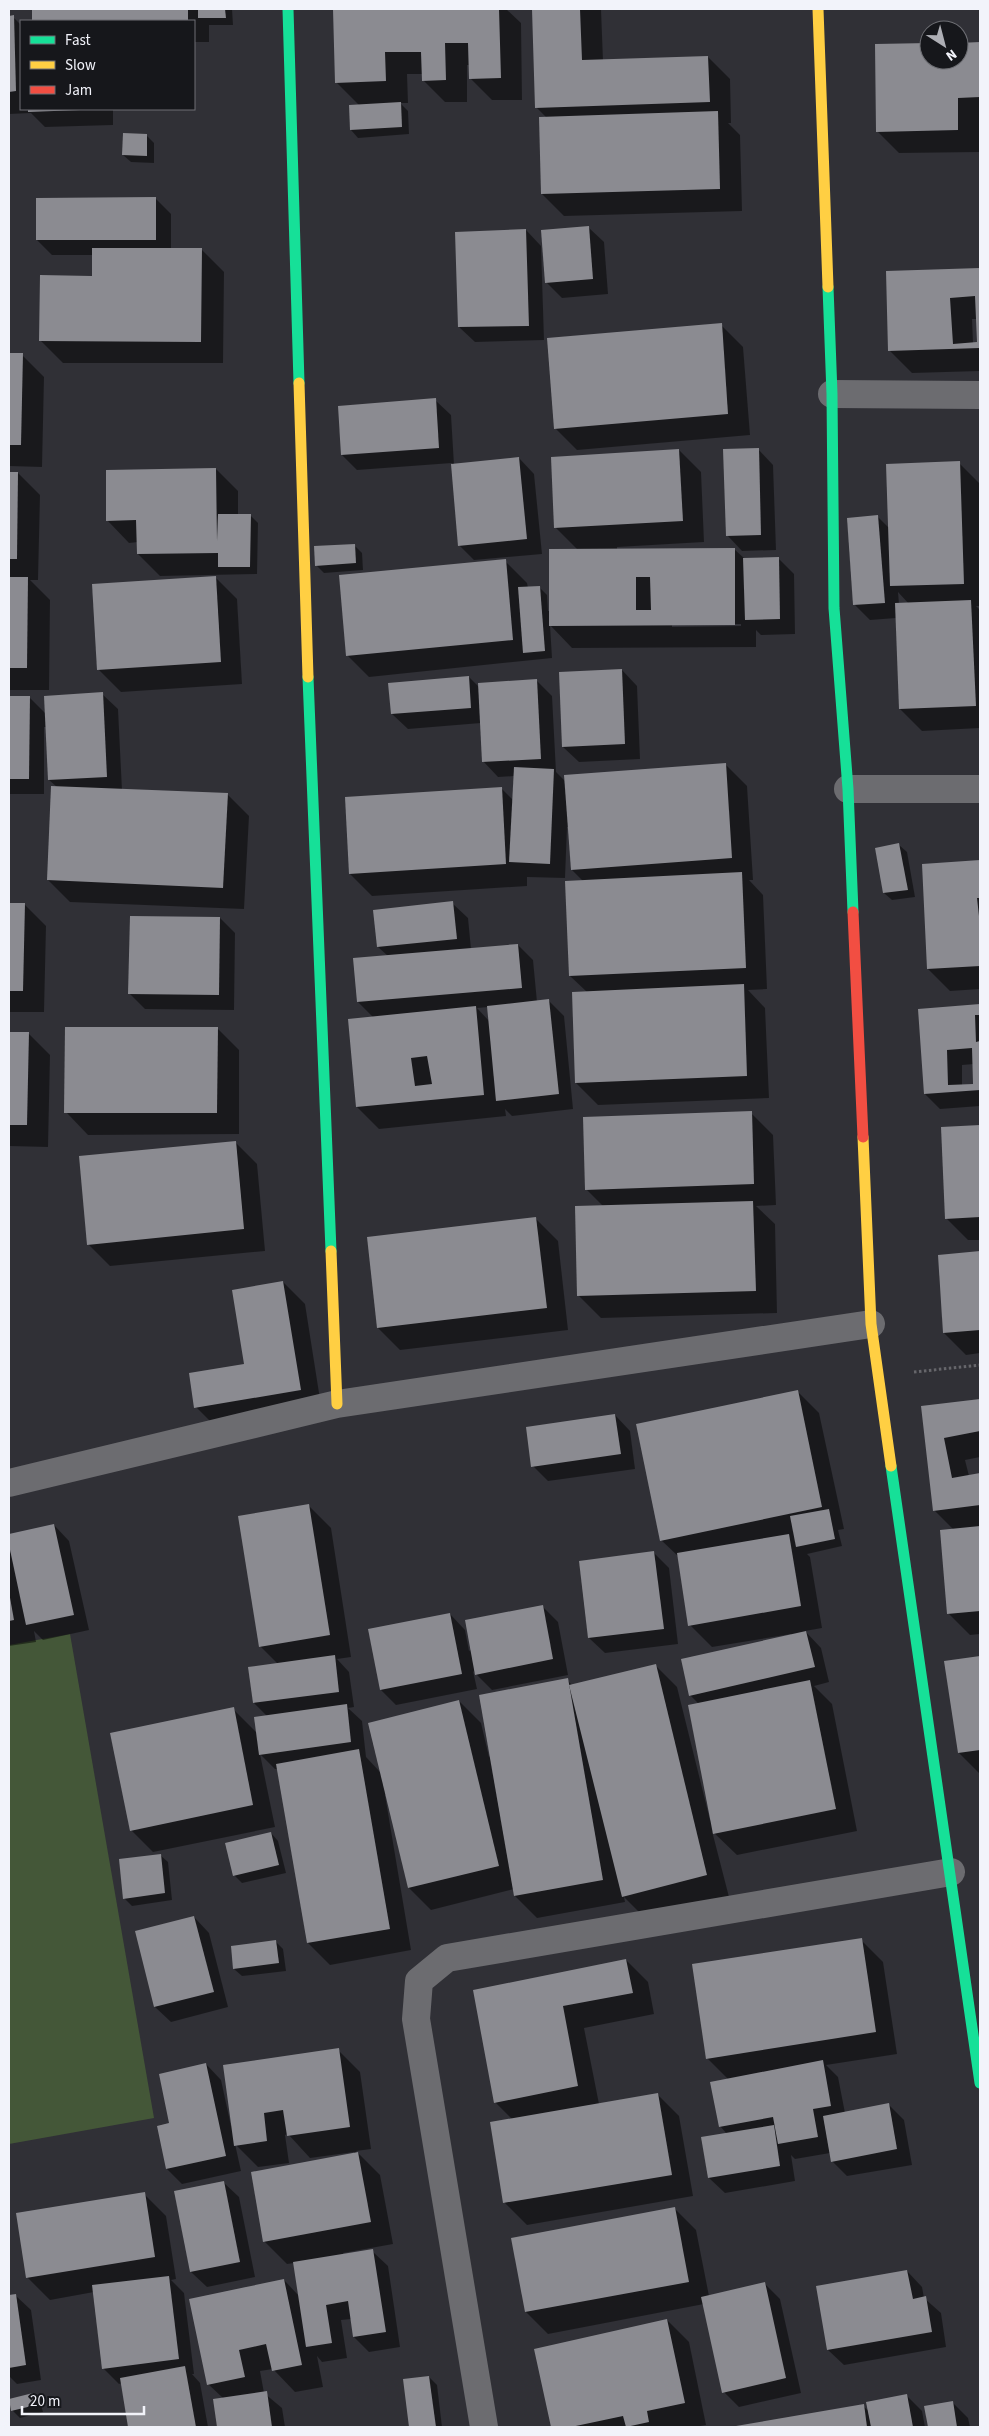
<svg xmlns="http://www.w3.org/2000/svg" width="989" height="2436" font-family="'Source Sans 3',sans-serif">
	<rect width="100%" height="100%" fill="#303036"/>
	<polygon fill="#445738" points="70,1634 154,2118 9,2144 9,1645"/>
	<g fill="#0007" fill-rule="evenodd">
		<polygon points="33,9 232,9 233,25 209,25 209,42 194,42 194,21 33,21"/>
		<polygon points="335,9 506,9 521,23 522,100 492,100 470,78 470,65 467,65 467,102 445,102 423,80 423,74 407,74 408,103 400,103 408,111 409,134 358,138 351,130 360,106 336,82"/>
		<polygon points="533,9 601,9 603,61 708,57 730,79 731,123 728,123 740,135 742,211 564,216 542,194 547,118 536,107"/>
		<polygon points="9,17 13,17 21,25 21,109 113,109 113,125 45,127 31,113 9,114"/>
		<polygon points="980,43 980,152 899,153 877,131 929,44 929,60 959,60 959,44"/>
		<polygon points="146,135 154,143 154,163 131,162 123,155"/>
		<polygon points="155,198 171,214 171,250 202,250 224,272 223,363 63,363 41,341 93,277 93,255 52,255 37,240"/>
		<polygon points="588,227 604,242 608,294 562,298 546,282"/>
		<polygon points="526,230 541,246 544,340 475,342 459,327"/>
		<path d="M980,270V371L912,373L890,351L888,272ZM972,319H977L979,343H973Z"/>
		<polygon points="721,325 743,347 750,435 577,450 555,428"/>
		<polygon points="9,354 22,355 44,377 42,467 9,466"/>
		<polygon points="435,400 451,415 454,465 519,458 534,474 542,554 474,560 459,545 452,463 357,470 342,455"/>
		<polygon points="758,449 773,465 776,550 742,551 727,535"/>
		<path d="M679,450L701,472L704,542L617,547V550L734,549L745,559L778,558L794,574L795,634L761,635L756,630V647L572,648L550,625L552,658L369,677L347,655L505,561L527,583L528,588L539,587L547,595L548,611H550L578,550L556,528ZM672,624H741V626L672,627Z"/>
		<path d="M959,463L980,484V606H976L980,610V728L922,731L900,709L896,618L870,620L855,605L877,516L890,529ZM898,592L909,604H899Z"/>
		<polygon points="216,469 238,491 238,516 250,515 258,523 257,574 160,576 138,554 138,542 129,543 107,520"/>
		<polygon points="9,473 18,473 40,495 38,580 30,580 50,600 49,690 9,690"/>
		<polygon points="354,545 362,553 363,570 324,573 316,565"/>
		<polygon points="215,577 237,599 242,684 121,692 99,670"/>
		<polygon points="622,670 637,686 640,759 579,762 563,747"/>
		<polygon points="469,677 480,688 537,681 552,696 556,772 566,782 725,764 747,786 753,880 749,880 763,895 767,989 748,990 765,1008 769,1098 598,1105 576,1083 587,992 570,976 583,881 572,870 569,827 567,827 565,878 527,877 527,886 372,896 350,874 501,788 513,800 514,776 498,777 483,761 481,723 408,729 392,714"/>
		<polygon points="102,694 118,709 122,790 227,794 249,816 244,909 70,902 48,880 57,787 49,780 47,727 44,727 44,794 9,794 9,697 29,697 46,714"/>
		<polygon points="899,845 907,852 915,897 892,900 884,893"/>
		<polygon points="980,862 980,989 950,991 928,969 923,865"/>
		<path d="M452,903L468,918L471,949L518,945L533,960L537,1002L549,1001L564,1016L573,1109L512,1116L505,1109L506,1116L379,1129L357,1107L373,1017L358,1002L388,956L378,947ZM488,1007L489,1021L477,1008Z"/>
		<polygon points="9,904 24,904 46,926 44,1012 9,1012"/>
		<polygon points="220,918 235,933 234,1010 145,1009 130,994"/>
		<path d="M980,1005V1106L940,1109L925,1094L919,1010ZM974,1064V1085H962V1065Z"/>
		<polygon points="217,1028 239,1050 239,1134 88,1135 66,1112"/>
		<polygon points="9,1033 28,1033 50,1055 48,1147 9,1146"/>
		<polygon points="751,1113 773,1135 776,1205 756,1206 775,1224 777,1313 601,1318 579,1296 604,1207 587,1190"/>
		<polygon points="980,1126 980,1240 968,1240 946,1218 943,1128"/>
		<polygon points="235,1142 257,1164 265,1251 110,1266 88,1244"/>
		<polygon points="536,1219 558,1241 568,1330 400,1350 378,1328"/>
		<polygon points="980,1252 980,1353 966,1355 944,1333 939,1256"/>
		<polygon points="283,1282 305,1304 322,1412 218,1429 196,1407 245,1365"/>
		<polygon points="797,1391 819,1413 844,1529 838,1530 842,1546 807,1554 810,1557 822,1628 805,1631 821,1648 829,1682 814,1686 832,1704 857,1831 737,1855 712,1831 729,1897 645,1918 624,1897 625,1902 537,1918 515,1896 514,1889 431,1910 409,1888 387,1795 385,1795 411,1950 330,1965 308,1943 278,1769 275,1769 260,1754 275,1827 153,1852 131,1830 233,1709 257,1733 267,1716 254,1703 250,1668 278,1664 260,1646 309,1506 331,1528 351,1657 337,1659 349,1672 354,1707 348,1708 362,1721 366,1757 381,1773 459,1701 481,1723 489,1757 567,1680 573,1686 655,1665 677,1687 710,1820 712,1819 699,1704 690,1695 791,1636 791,1634 712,1647 690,1625 679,1557 661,1540"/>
		<polygon points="980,1400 980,1457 965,1460 969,1476 980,1474 980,1634 970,1635 948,1613 954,1530 934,1510 923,1407"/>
		<polygon points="615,1415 630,1431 635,1469 548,1481 533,1466"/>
		<polygon points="54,1525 69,1541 89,1630 43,1640 34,1631 36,1642 9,1646 9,1551 12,1554 9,1535"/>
		<polygon points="654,1553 669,1568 678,1644 605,1653 589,1638"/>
		<polygon points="543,1607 558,1622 568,1675 492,1690 473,1671 477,1689 396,1705 381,1690 450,1614 465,1630 469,1651"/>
		<polygon points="980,1657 980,1774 959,1753 946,1662"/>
		<polygon points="271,1833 278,1841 286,1873 242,1883 234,1875"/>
		<polygon points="160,1855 168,1862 172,1900 132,1906 124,1898"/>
		<polygon points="194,1917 209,1933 228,2007 171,2022 155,2007"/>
		<polygon points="861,1940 883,1962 897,2054 826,2065 838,2077 845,2113 889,2105 904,2120 912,2165 847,2176 832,2161 830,2153 795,2159 791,2155 795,2181 725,2193 709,2178 727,2134 720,2126 729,2080 707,2058"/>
		<polygon points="276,1942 283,1949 286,1971 242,1976 234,1969"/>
		<polygon points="626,1960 648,1982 654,2014 584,2028 599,2104 657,2094 679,2116 693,2196 527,2225 505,2203 491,2123 512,2119 495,2102 474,1991"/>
		<polygon points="338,2050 360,2072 371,2149 356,2151 380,2175 393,2244 343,2253 344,2255 372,2251 388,2266 400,2347 369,2352 354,2337 351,2319 341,2320 347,2358 322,2362 317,2356 323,2387 295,2392 273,2369 260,2371 264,2393 282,2408 285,2427 218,2427 214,2400 223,2398 208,2384 284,2280 299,2296 294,2263 287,2264 265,2242 252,2173 354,2154 354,2152 310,2158 288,2134 285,2135 289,2163 258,2167 235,2144 241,2171 182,2184 167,2169 158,2127 170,2124 206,2064 221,2080 231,2126"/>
		<polygon points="223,2182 239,2197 255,2277 207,2287 191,2272"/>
		<polygon points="144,2194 166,2216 176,2279 171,2280 184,2293 194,2374 192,2374 200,2383 208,2427 130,2427 122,2383 119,2384 103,2368 94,2292 50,2300 28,2278 18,2214"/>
		<polygon points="674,2208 696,2230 709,2296 764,2283 780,2299 801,2393 739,2407 724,2392 704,2304 548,2334 526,2312 512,2239"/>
		<polygon points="907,2271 922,2287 924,2298 941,2313 946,2347 844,2365 828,2350"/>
		<polygon points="15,2295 31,2310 41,2380 17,2384 9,2376 9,2296"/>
		<polygon points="667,2320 689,2342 706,2425 694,2427 552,2427 536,2350"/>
		<polygon points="429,2377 437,2385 442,2427 411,2427 405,2381"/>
		<polygon points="33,2394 40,2402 43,2412 20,2418 12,2410"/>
		<polygon points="906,2395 922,2411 925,2427 738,2427 863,2406 870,2412"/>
		<polygon points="953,2403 968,2418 970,2427 929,2427 926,2407"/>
	</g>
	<g fill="#8b8b91" fill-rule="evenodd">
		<polygon points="32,9 188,9 188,20 32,21"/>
		<polygon points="198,9 225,9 226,18 198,18"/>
		<polygon points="333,9 499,9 501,78 469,79 468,43 445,43 446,80 422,81 421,52 385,52 386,81 335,83"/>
		<polygon points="532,9 580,9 582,60 708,56 710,102 535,108"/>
		<polygon points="14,15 16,91 9,92 9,16"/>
		<polygon points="980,42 980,97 958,98 958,130 876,132 875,44 929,43 929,60 959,60 959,43"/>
		<polygon points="401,102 402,127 350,130 349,105"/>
		<polygon points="28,109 80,109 80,110 28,112"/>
		<polygon points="718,111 720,189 541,194 539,117"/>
		<polygon points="123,133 147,134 147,156 122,155"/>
		<polygon points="156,197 156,240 36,240 36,198"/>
		<polygon points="589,226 593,279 545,283 541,230"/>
		<polygon points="526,229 529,326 458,327 455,232"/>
		<polygon points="92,248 202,248 201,342 39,341 40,275 92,276"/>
		<path d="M980,268V348L888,351L886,271ZM975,296L977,342L953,344L950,298Z"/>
		<polygon points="722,323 728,414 554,429 547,338"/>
		<polygon points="9,353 23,353 21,445 9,445"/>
		<polygon points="436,398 439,448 341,455 338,406"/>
		<polygon points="759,448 761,535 726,536 723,449"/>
		<polygon points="679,449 683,521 554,528 551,457"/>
		<polygon points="519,457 527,539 458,546 451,464"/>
		<polygon points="960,461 964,584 890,586 886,464"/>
		<polygon points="216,468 217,541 218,514 251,514 250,567 218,567 218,553 137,554 136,520 106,521 106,470"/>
		<polygon points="9,472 18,472 17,559 9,559"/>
		<polygon points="878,515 885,603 853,605 847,518"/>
		<polygon points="355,544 356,563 315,566 314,546"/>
		<path d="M735,548V625L549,626V549ZM636,577H650L651,610H636Z"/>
		<polygon points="779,557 780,619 745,620 743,558"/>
		<polygon points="506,559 513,640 346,656 339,575"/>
		<polygon points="216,576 221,662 97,670 92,584"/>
		<polygon points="9,577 28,577 27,668 9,668"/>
		<polygon points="540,586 545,651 523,653 518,587"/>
		<polygon points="971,600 976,706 899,709 895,603"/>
		<polygon points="622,669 625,744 562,747 559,672"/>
		<polygon points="469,676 471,708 391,714 388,683"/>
		<polygon points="537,679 541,759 482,762 478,683"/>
		<polygon points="103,692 107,777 48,780 44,696"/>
		<polygon points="9,696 30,696 29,779 9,779"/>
		<polygon points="726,763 732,858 571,870 564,775"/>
		<polygon points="514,767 554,769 550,864 509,862"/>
		<polygon points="51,786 228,793 223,888 47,880"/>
		<polygon points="502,787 506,864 349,874 345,797"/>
		<polygon points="899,843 908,890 883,893 875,848"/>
		<polygon points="980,860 980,898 977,898 980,925 980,966 927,969 922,864"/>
		<polygon points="742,872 746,968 569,976 565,881"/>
		<polygon points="453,901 457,939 377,947 373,910"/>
		<polygon points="9,903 25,903 23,991 9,991"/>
		<polygon points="130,916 220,917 219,995 128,994"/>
		<polygon points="518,944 522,988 357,1002 353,958"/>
		<polygon points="744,984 747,1076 575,1083 572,992"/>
		<polygon points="549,999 559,1094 496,1101 487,1006"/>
		<path d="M980,1004V1015H975L976,1042L980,1041V1090L924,1094L918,1009ZM972,1048L973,1084L948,1085L947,1050Z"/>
		<path d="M476,1006L484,1095L356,1107L348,1019ZM427,1056L432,1084L415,1086L411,1058Z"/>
		<polygon points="65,1027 218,1027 217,1113 64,1113"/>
		<polygon points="9,1032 29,1032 27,1125 9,1125"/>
		<polygon points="752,1111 754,1184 585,1190 583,1117"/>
		<polygon points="980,1125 980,1217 945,1219 941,1127"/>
		<polygon points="236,1141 244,1229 87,1245 79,1156"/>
		<polygon points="753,1201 756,1291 577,1296 575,1206"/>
		<polygon points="536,1217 547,1308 377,1328 367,1237"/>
		<polygon points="980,1251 980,1330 943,1333 938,1255"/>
		<polygon points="283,1281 301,1390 194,1408 189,1373 244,1364 232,1290"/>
		<polygon points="798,1390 822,1507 660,1541 636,1424"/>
		<polygon points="980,1399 980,1431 944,1438 952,1478 980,1473 980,1505 933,1511 921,1406"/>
		<polygon points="615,1414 621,1454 531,1467 526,1427"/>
		<polygon points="309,1504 330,1635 259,1647 238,1516"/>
		<polygon points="829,1509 835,1539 796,1547 790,1516"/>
		<polygon points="54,1524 74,1615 26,1625 9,1545 9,1534"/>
		<polygon points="980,1526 980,1611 947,1614 940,1530"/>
		<polygon points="789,1534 801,1606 688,1626 677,1553"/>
		<polygon points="654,1551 664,1629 588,1638 579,1561"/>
		<polygon points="9,1592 14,1620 9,1621"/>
		<polygon points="543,1605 553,1659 475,1675 465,1620"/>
		<polygon points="450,1613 462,1674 380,1690 368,1629"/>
		<polygon points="806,1631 815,1667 689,1696 681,1659"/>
		<polygon points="335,1655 339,1692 253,1703 248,1667"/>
		<polygon points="980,1656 980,1750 958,1753 944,1661"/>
		<polygon points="656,1664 707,1875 622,1897 569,1685"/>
		<polygon points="568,1678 603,1880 514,1896 479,1695"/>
		<polygon points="810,1680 836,1809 713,1834 688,1705"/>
		<polygon points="459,1700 499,1866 408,1888 368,1723"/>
		<polygon points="347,1704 351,1742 259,1755 254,1717"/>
		<polygon points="234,1707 253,1805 130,1831 110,1733"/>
		<polygon points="359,1749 390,1929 307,1943 276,1764"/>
		<polygon points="271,1832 279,1865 233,1876 225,1843"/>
		<polygon points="161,1854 165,1893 123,1899 119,1859"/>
		<polygon points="194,1916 214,1992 154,2007 135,1931"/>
		<polygon points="862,1938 876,2032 706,2059 692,1964"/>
		<polygon points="276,1940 279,1963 233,1969 231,1946"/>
		<polygon points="626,1959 633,1993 563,2006 578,2086 494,2103 473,1990"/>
		<polygon points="339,2048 350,2127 287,2136 283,2110 264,2113 267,2141 234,2146 223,2065"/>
		<polygon points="823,2060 831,2106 813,2109 818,2137 778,2144 773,2117 719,2127 710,2082"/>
		<polygon points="206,2063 226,2156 166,2169 157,2126 169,2123 159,2074"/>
		<polygon points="658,2093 672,2175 503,2203 490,2122"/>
		<polygon points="889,2103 897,2149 831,2162 823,2116"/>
		<polygon points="774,2125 780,2166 708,2178 701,2137"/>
		<polygon points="358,2152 371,2222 263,2242 251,2172"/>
		<polygon points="224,2181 240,2262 190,2272 174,2191"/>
		<polygon points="145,2192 155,2257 26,2278 16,2213"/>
		<polygon points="675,2207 689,2282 525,2312 511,2238"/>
		<polygon points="373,2249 386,2332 353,2337 348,2301 326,2305 332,2343 306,2347 293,2262"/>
		<polygon points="907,2270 913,2299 926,2296 932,2332 827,2350 816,2286"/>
		<polygon points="169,2276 179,2359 102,2369 92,2285"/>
		<polygon points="284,2279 302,2365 272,2371 266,2344 239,2350 245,2377 207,2385 189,2299"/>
		<polygon points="765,2282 786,2378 722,2393 701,2297"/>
		<polygon points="16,2294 26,2365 9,2368 9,2295"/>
		<polygon points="667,2319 685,2403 647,2411 649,2422 626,2427 623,2416 571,2427 551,2427 534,2349"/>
		<polygon points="185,2366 196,2427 128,2427 120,2378"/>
		<polygon points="429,2376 436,2427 409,2427 403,2379"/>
		<polygon points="267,2391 272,2427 217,2427 213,2399"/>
		<polygon points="33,2393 36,2405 11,2411 9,2399"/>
		<polygon points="907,2394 913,2427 871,2427 866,2402"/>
		<polygon points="953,2401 957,2427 928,2427 924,2406"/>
		<polygon points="864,2404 867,2427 736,2427 736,2426"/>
	</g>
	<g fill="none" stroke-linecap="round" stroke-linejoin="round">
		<polyline stroke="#66666b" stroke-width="3" stroke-dasharray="2.5 2.5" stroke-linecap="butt" points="914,1372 980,1365"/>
		<g stroke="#6c6c70" stroke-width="28">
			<polyline points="832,394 980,395"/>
			<polyline points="848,789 980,789"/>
			<polyline points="9,1483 337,1404 871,1324"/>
			<polyline points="484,2427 416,2019 419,1981 447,1958 951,1872"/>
		</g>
		<g stroke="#16e098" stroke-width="11">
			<polyline points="288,9 299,383"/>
			<polyline points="828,287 832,394 834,608 848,789 853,912"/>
			<polyline points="308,677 331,1251"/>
			<polyline points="891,1466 980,2083"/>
		</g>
		<g stroke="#ffcf43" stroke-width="11">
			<polyline points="818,9 828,287"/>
			<polyline points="299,383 308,677"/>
			<polyline points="863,1137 871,1324 891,1466"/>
			<polyline points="331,1251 337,1404"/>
		</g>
		<polyline stroke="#f24e42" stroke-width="11" points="853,912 863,1137"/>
	</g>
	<rect width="989" height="2436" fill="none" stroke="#f2f3fa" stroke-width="20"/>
	<rect x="20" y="20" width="175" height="90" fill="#16171b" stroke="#6e6f74"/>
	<rect x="30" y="36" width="25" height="8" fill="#16e098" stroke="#6e6f74"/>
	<text x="65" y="45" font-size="15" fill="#f2f3fa">Fast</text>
	<rect x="30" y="61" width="25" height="8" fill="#ffcf43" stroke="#6e6f74"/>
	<text x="65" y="70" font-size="15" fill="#f2f3fa">Slow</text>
	<rect x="30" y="86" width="25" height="8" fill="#f24e42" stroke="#6e6f74"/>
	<text x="65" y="95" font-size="15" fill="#f2f3fa">Jam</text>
	<g transform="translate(944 45) rotate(144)"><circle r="24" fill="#16171b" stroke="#6e6f74"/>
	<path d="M0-4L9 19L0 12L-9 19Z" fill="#aeafb5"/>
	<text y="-8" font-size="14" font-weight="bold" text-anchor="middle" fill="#f2f3fa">N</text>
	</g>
	<path d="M22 2406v8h122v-8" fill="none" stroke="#f2f3fa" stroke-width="2.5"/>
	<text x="30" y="2406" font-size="15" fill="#f2f3fa" stroke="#16171b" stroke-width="4" paint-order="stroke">20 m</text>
</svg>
